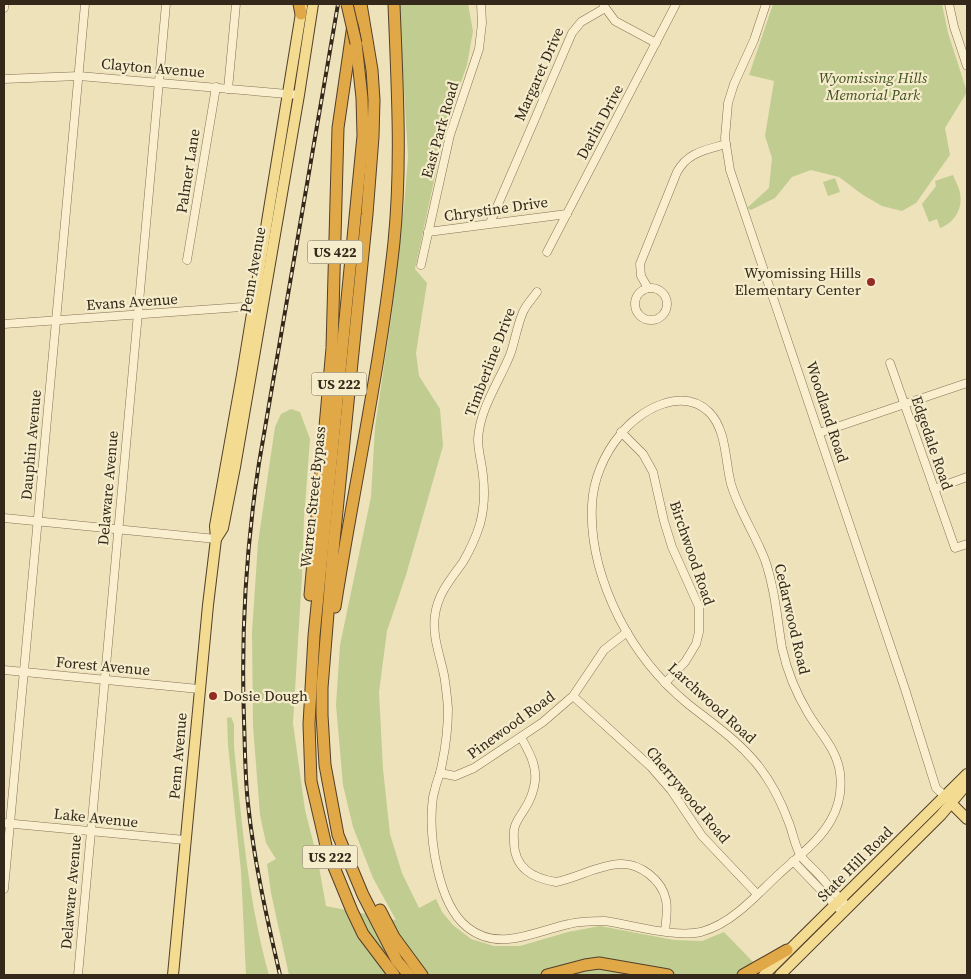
<svg xmlns="http://www.w3.org/2000/svg" width="971" height="979" font-family="'Source Serif 4',serif">
	<rect width="100%" height="100%" fill="#eee2bb"/>
	<g fill="#c1cc90">
		<polygon points="399,4 468,4 473,31 467,65 446,125 415,269 427,283 416,353 419,376 440,409 443,446 406,575 387,631 379,692 383,769 390,834 402,873 419,908 436,899 442,912 453,925 471,939 494,946 520,946 568,932 600,926 674,940 702,941 724,932 753,962 755,975 289,975 271,893 267,864 276,859 266,843 260,815 253,726 252,632 258,543 275,427 281,414 291,409 300,412 310,439 304,519 302,576 293,723 305,810 318,861 326,906 396,920 373,878 353,827 343,785 336,705 340,645 371,497 375,427 392,312 404,206 408,157"/>
		<polygon points="773,4 942,4 948,33 967,92 945,128 950,155 916,203 902,211 882,206 863,195 839,177 811,170 792,177 775,198 751,210 747,208 769,188 772,158 765,136 774,81 749,75"/>
		<path d="M953,175C955,180 959,187 960,193C963,209 954,223 940,228L937,219L929,222L922,204L936,186L935,181Z"/>
		<polygon points="835,178 840,192 828,196 823,182"/>
		<path d="M231,717L234,724V747C242,823 248,901 269,975H246L241,871L228,745L227,718Z"/>
	</g>
	<g fill="none" stroke-linecap="round" stroke-linejoin="round">
		<g stroke="#857255" stroke-width="9">
			<g id="minor">
				<polyline points="766,4 754,40 734,84 728,103 725,138 730,170 905,689 936,788 947,798"/>
				<polyline points="949,4 954,27 967,66"/>
				<polyline points="604,6 615,21 656,43"/>
				<polyline points="4,8 4,4"/>
				<polyline points="4,79 79,76 299,95"/>
				<polyline points="228,89 236,4"/>
				<polyline points="490,223 572,33 581,22 605,8"/>
				<polyline points="428,232 567,214"/>
				<polyline points="547,252 676,4"/>
				<polyline points="187,260 216,87"/>
				<polyline points="421,265 450,135 479,49 482,23 481,4"/>
				<path d="M648,288L641,276L640,264L677,172C688,152 706,150 726,144"/>
				<circle cx="651" cy="304" r="16"/>
				<path d="M537,292C532,299 526,305 523,312C517,326 515,341 510,355C498,384 480,408 478,439C478,452 482,463 483,476C485,492 484,509 480,524C476,537 470,550 463,562C451,579 438,593 435,615C432,637 440,655 444,675C446,686 447,697 448,708C448,729 445,752 440,773C437,781 435,788 433,797C428,833 437,903 467,927C499,953 535,931 569,924C581,921 593,921 605,921C633,925 675,938 701,932C715,928 727,921 738,912C752,901 765,887 778,875C796,858 819,842 831,820C839,806 842,789 840,773C837,749 819,732 808,713C796,693 787,671 782,648C777,618 775,589 765,560C755,534 739,511 731,484C725,462 727,430 709,412C682,386 639,410 620,435C604,454 593,480 592,505C590,544 602,584 619,618C636,651 660,681 688,704C712,723 736,739 756,763C771,781 781,801 789,823C793,833 795,847 801,856C806,863 814,869 820,876C829,886 838,897 848,907"/>
				<polyline points="4,324 256,306"/>
				<polyline points="890,363 955,548 967,544"/>
				<polyline points="621,432 643,454 653,472 664,521 672,547 699,607 699,632 696,644 685,662 665,683"/>
				<polyline points="819,433 967,383"/>
				<polyline points="934,489 967,477"/>
				<polyline points="4,518 216,539"/>
				<polyline points="4,670 199,689"/>
				<polyline points="573,696 651,767 671,790 702,836 757,894"/>
				<path d="M521,737C528,751 537,764 535,781C534,790 530,801 524,810C521,815 517,820 515,826C513,831 514,837 514,841C514,868 532,878 556,882C577,878 598,865 620,864C640,863 662,880 666,900C668,910 666,921 665,931"/>
				<polyline points="440,773 455,776 474,768 543,722 573,696 604,650 627,632"/>
				<polyline points="4,823 185,840"/>
				<polyline points="793,861 838,908"/>
				<polyline points="4,889 85,4"/>
				<polyline points="78,975 166,4"/>
			</g>
		</g>
		<g stroke="#523f2a" stroke-width="12">
			<g id="major">
				<polyline points="216,539 223,528 235,467 299,95 313,4"/>
				<polyline points="951,803 967,819"/>
				<polyline points="173,975 208,605 216,539 215,526 242,375 302,7"/>
				<polyline points="764,975 967,774"/>
				<polyline points="780,975 941,815 967,784"/>
			</g>
		</g>
		<g stroke="#523f2a" stroke-width="13">
			<g id="highway">
				<polyline points="299,4 301,14"/>
				<polyline points="361,4 372,70 374,100 373,137 367,214 333,551 322,688 322,715 325,765 338,835 363,895 397,961 409,975"/>
				<polyline points="356,43 362,98 363,136 314,636 309,724 311,781 327,850 352,911 363,934 394,975"/>
				<polyline points="310,595 332,348 338,128 356,4"/>
				<path d="M335,607C354,485 381,364 394,242C402,162 397,83 394,4"/>
				<polyline points="380,910 394,937 422,975"/>
				<polyline points="547,975 585,965 599,963 668,975"/>
				<polyline points="743,975 787,950"/>
			</g>
		</g>
		<use href="#minor" stroke="#f9efce" stroke-width="8"/>
		<use href="#major" stroke="#f3db91" stroke-width="10"/>
		<use href="#highway" stroke="#e1a848" stroke-width="11"/>
		<g stroke="#34281a" stroke-width="4">
			<path id="rail" d="M280,975C267,919 254,861 248,804C245,776 245,748 244,720C241,634 246,548 259,463L338,4"/>
		</g>
		<use href="#rail" stroke="#f5eccb" stroke-width="2" stroke-dasharray="5.5" stroke-linecap="butt"/>
		<g stroke="#523f2a" stroke-width="13" stroke-linecap="butt">
			<polyline id="highway-bridge" points="347,4 356,43"/>
		</g>
		<use href="#highway-bridge" stroke="#e1a848" stroke-width="11"/>
	</g>
	<g fill="#952b24" stroke="#f5eccb" stroke-width="2">
		<circle cx="871" cy="282" r="5"/>
		<circle cx="213" cy="696" r="5"/>
	</g>
	<g text-anchor="middle" stroke-width="4.5" stroke-linejoin="round" paint-order="stroke">
		<g fill="#f5eccb" stroke="#6e634f" stroke-width="1">
			<rect x="307.5" y="240.5" width="55" height="23" rx="4"/>
			<rect x="311.5" y="372.5" width="55" height="23" rx="4"/>
			<rect x="302.5" y="845.5" width="55" height="23" rx="4"/>
		</g>
		<g font-size="14" font-weight="bold" fill="#34281a">
			<text x="335" y="257">US 422</text>
			<text x="339" y="389">US 222</text>
			<text x="330" y="862">US 222</text>
		</g>
		<g font-size="15" fill="#34281a" stroke="#f5eccb">
			<text transform="translate(153 68) rotate(5)" y="5">Clayton Avenue</text>
			<text transform="translate(539 74) rotate(-66)" y="5">Margaret Drive</text>
			<text transform="translate(600 122) rotate(-62)" y="5">Darlin Drive</text>
			<text transform="translate(440 130) rotate(-74)" y="5">East Park Road</text>
			<text transform="translate(188 171) rotate(-81)" y="5">Palmer Lane</text>
			<text transform="translate(496 209) rotate(-8)" y="5">Chrystine Drive</text>
			<text transform="translate(253 270) rotate(-80)" y="5">Penn Avenue</text>
			<text transform="translate(132 302) rotate(-4)" y="5">Evans Avenue</text>
			<text transform="translate(490 362) rotate(-69)" y="5">Timberline Drive</text>
			<text transform="translate(827 412) rotate(72)" y="5">Woodland Road</text>
			<text transform="translate(932 443) rotate(71)" y="5">Edgedale Road</text>
			<text transform="translate(31 445) rotate(-85)" y="5">Dauphin Avenue</text>
			<text transform="translate(108 488) rotate(-85)" y="5">Delaware Avenue</text>
			<text transform="translate(313 497) rotate(-84)" y="5">Warren Street Bypass</text>
			<text transform="translate(692 553) rotate(71)" y="5">Birchwood Road</text>
			<text transform="translate(792 619) rotate(77)" y="5">Cedarwood Road</text>
			<text transform="translate(103 666) rotate(5)" y="5">Forest Avenue</text>
			<text transform="translate(712 703) rotate(42)" y="5">Larchwood Road</text>
			<text transform="translate(511 725) rotate(-36)" y="5">Pinewood Road</text>
			<text transform="translate(178 756) rotate(-85)" y="5">Penn Avenue</text>
			<text transform="translate(688 795) rotate(50)" y="5">Cherrywood Road</text>
			<text transform="translate(96 818) rotate(6)" y="5">Lake Avenue</text>
			<text transform="translate(855 864) rotate(-45)" y="5">State Hill Road</text>
			<text transform="translate(71 892) rotate(-85)" y="5">Delaware Avenue</text>
		</g>
		<g font-size="15" font-style="italic" fill="#415121" stroke="#f5eccb">
			<text x="873" y="83">Wyomissing Hills<tspan x="873" dy="17">Memorial Park</tspan></text>
		</g>
		<g font-size="15" fill="#34281a" stroke="#f5eccb" text-anchor="end">
			<text x="861" y="278">Wyomissing Hills<tspan x="861" dy="17">Elementary Center</tspan></text>
			<text x="223" y="701" text-anchor="start">Dosie Dough</text>
		</g>
	</g>
	<rect width="971" height="979" fill="none" stroke="#34281a" stroke-width="10"/>
</svg>
